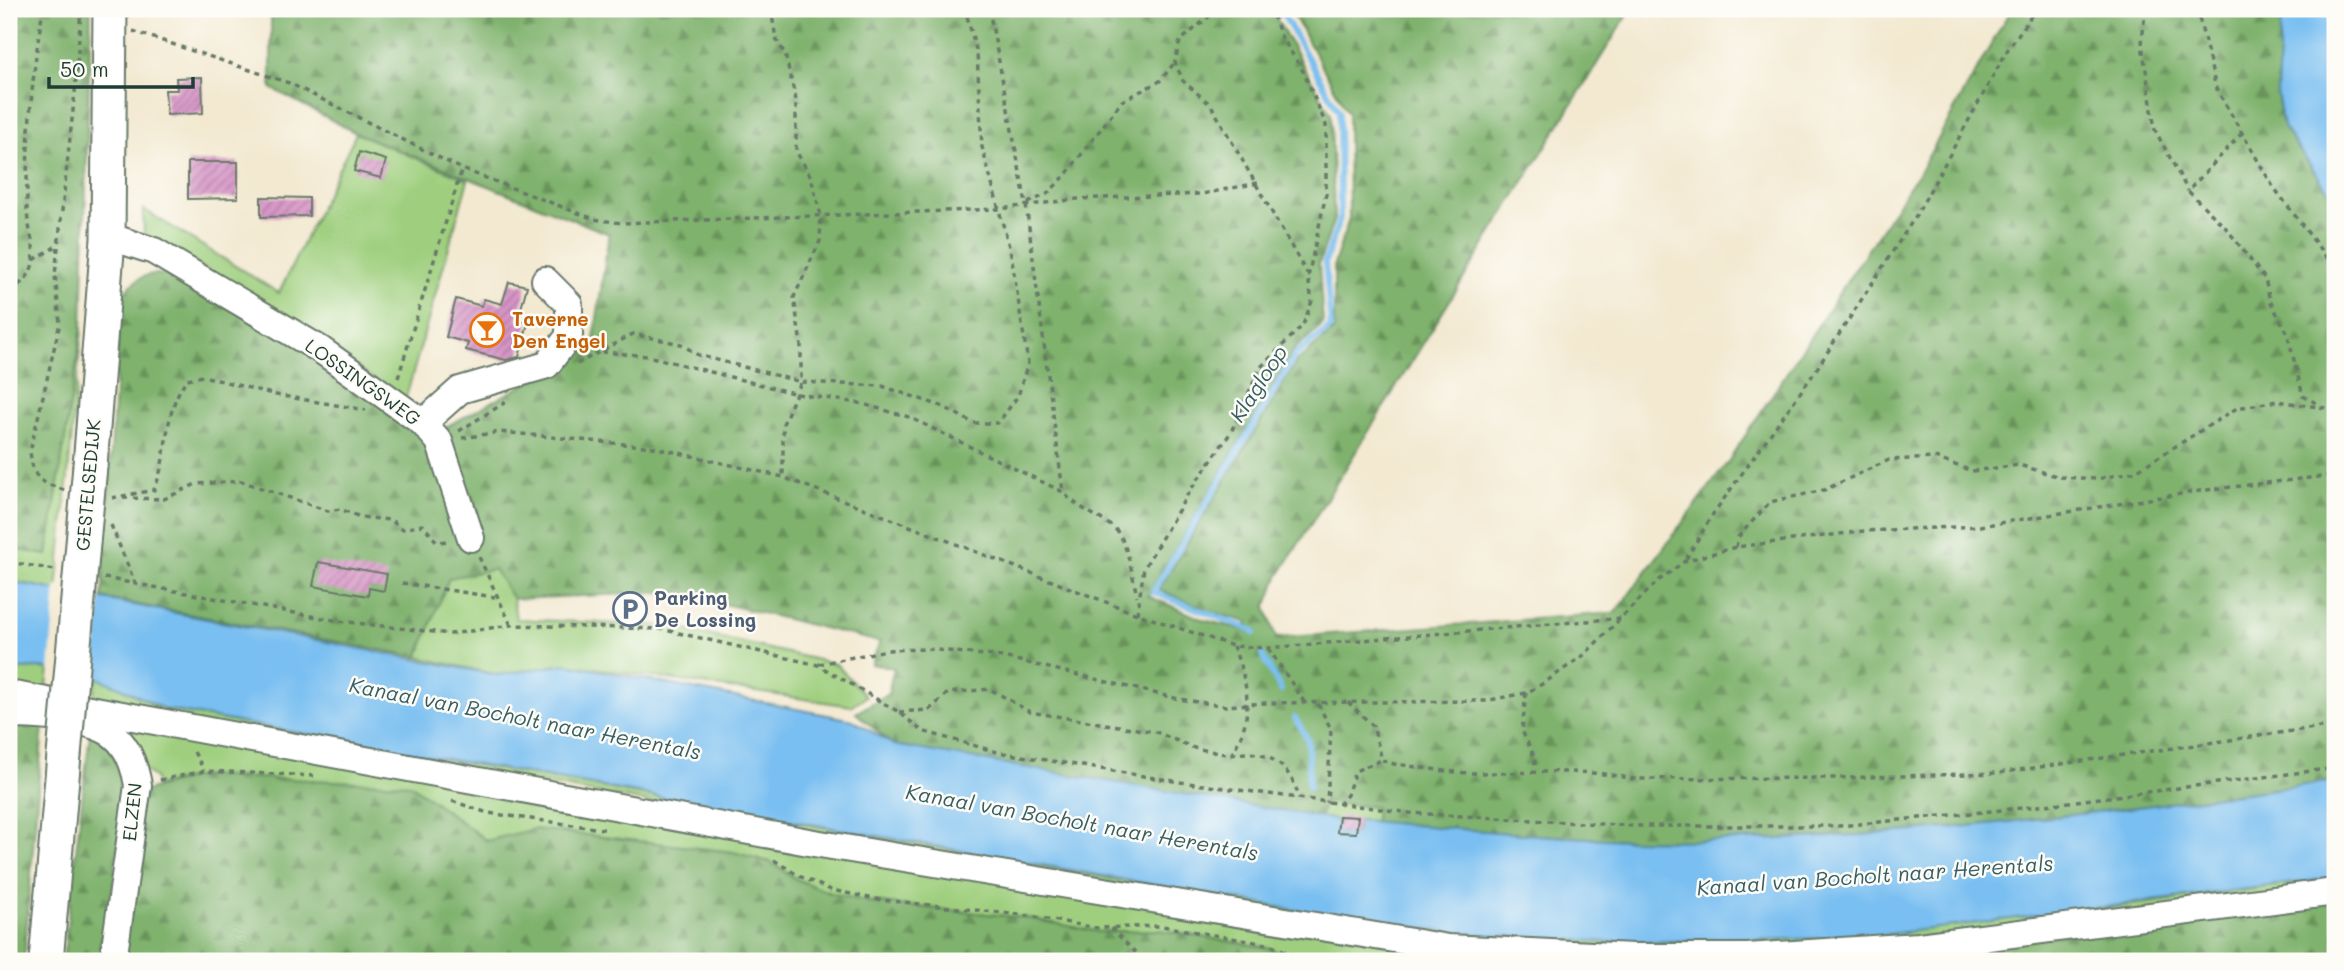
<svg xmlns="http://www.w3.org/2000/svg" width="2344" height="970" font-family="Mali,sans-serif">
	<defs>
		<pattern id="forest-firs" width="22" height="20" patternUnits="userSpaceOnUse" patternTransform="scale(1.75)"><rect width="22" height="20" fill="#7fb26d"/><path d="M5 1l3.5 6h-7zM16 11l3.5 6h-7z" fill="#67925a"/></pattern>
		<pattern id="building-hatch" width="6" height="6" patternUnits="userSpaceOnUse" patternTransform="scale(1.75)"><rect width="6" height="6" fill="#d794c6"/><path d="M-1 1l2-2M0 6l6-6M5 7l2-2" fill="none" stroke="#ae7aa2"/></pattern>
	</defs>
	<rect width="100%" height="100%" fill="#fdfcf7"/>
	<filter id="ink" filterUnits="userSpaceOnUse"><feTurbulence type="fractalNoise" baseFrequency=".0143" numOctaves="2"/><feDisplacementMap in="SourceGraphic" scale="14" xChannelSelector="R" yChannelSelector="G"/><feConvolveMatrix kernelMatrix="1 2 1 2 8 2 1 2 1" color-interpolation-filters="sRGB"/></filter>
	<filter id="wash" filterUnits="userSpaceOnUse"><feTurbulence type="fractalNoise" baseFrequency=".00686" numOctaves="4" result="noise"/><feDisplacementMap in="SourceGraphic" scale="28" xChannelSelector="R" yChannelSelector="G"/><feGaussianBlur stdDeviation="1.57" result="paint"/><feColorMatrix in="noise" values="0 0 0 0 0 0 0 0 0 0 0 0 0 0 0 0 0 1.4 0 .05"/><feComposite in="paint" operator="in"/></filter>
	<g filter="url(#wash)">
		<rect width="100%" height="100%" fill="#f3e9d1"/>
		<g fill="#9fcf7e" stroke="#5f8659" stroke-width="2">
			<polygon points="356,133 468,180 405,401 272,308 144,233 143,209 279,293"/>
			<polygon points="82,328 57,590 9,581 9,548 47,555"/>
			<polygon points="494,569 513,599 516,619 668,626 836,664 866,696 851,706 566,664 498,675 418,657 448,578"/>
			<polygon points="41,666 49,668 45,707 9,701 9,670"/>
			<polygon points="96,676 164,709 1195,894 1469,934 1609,942 1741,942 2117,907 2335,878 2335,888 1838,948 1449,944 93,704"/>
			<polygon points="98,718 1588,961 1295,961 1269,948 1159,930 1099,932 1027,918 868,902 830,893 798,880 770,862 733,852 534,829 487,841 410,784 193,777 156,786 155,778 143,769"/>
			<path d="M1324,802L1376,807L1375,821C1350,837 1343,836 1320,818Z"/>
		</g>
		<g fill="url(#forest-firs)" stroke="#4f7850" stroke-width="2">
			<polygon points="9,9 91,9 82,328 47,555 9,548"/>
			<path d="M271,9H1271L1331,114L1334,219L1319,264L1323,324L1293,351L1148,596L1204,620L1250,631L1247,622L1209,611L1159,590L1297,361L1334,330V264L1349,219L1348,113L1290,9H1631L1278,577L1266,607L1276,638L1615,613L1728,462L1923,166L2011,9H2281L2277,93L2283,127L2335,200V781C2102,812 1868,846 1633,840C1541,837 1449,828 1358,820L1375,821L1376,807L1324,802L1320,818L893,745L856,713L888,694L894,668L871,664L880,642L675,592L513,599L494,569L449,578L418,657L102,598L121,295C139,276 148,270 175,276L444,428L593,347L609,234L356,133L271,88Z"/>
			<polygon points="9,723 43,726 24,961 9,961"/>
			<polygon points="90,733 122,756 126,777 104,961 63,961"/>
			<polygon points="212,776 410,784 487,841 534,829 733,852 770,862 796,879 830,893 868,902 1027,918 1099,932 1159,930 1269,948 1295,961 120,961 142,792 193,777"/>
			<polygon points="2335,899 2335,961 1914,961 1919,954"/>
		</g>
		<g fill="#7abff1" stroke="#4c7e92" stroke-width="2">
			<polygon points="2281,9 2335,9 2335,200 2283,127 2277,93"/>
			<path d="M9,581L498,675L566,664L853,720L894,745L1338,820V832L1356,833L1358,820C1449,828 1541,837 1633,840C1868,846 2102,812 2335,781V878L1858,938L1609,942L1469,934L1340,918L164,709C108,680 74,662 9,670Z"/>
		</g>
		<polygon fill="#f3e9d1" points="56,586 101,595 93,680 49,671"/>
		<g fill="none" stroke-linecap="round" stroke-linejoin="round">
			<g stroke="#7abff1" stroke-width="6">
				<polyline points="1254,633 1252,630 1153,592 1296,354 1331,327 1325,262 1340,218 1339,112 1280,9"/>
				<polyline points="1262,655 1281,690"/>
				<polyline points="1295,718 1308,740 1309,787"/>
			</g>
		</g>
		<g id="blocks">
			<g fill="url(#building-hatch)">
				<polygon points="202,77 203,113 167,115 165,90 177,90 176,78"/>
				<polygon points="359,152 386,160 381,178 354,171"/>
				<polygon points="188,162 238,162 238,198 188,199"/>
				<polygon points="261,197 309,198 309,216 261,217"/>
				<polygon points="509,282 527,286 518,320 528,323 519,357 506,360 466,350 468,343 446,337 456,299 482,306 484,299 502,304"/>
				<polygon points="318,562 387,574 384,591 369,588 368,596 313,586"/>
				<polygon points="1339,816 1358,817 1356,833 1337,832"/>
			</g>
		</g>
	</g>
	<g filter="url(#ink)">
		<use href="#blocks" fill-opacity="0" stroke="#69796b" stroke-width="2"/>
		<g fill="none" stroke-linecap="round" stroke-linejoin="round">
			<g stroke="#69796b" stroke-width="30">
				<g id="minor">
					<polyline points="108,239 120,240 154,251 321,350 423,423 439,441 471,538"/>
					<polyline points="423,423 460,390 547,365 569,336 569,304 545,280"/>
					<polyline points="9,694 814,843 1448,948 1633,957 1747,957 1919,946 2335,892"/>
					<path d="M9,716C25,714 42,716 58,718C106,724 129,734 138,785L113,961"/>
				</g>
			</g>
			<g stroke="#69796b" stroke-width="37">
				<g id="major">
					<polyline points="90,466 108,239 110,9"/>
					<polyline points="46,961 64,755"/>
				</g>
			</g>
			<g stroke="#69796b" stroke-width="3.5" stroke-dasharray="5 5" stroke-linecap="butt">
				<polyline points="771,9 776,39 785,54 796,100 796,151 811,177 821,216 820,241 794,297 801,345 801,382 783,424 783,477"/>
				<polyline points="989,9 1026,204 1063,492"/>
				<polyline points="1218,9 1180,41 1175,62 1183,81 1211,105 1307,274"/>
				<polyline points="2145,9 2142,44 2155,130 2188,191"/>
				<polyline points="2197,9 2216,88 2272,185 2335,269"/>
				<polyline points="133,31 289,83 462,169 594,219 621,223 999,209 1077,199 1202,194 1258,183"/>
				<polyline points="2242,133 2188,191 2227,229 2265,279 2270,301 2287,332 2303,396 2320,405"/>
				<polyline points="1028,203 1047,194 1065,176 1122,101 1160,81 1175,62"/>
				<polyline points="34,260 58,245"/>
				<path d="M9,289C21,286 30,276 33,263C36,246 27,226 27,209C26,143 32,74 43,9"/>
				<path d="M602,352L648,356L797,394L859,403L909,417L1063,492C1077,508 1097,515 1114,528C1127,538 1133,579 1137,596"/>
				<polyline points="577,364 633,334 681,344 698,355 801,382 882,386 944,407 973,423 998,423 1018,396 1028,363 1011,254 982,147 977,53 965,9"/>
				<polyline points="398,378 462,169"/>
				<polyline points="459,431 509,400"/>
				<polyline points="462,438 500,432 653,447 783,477 1137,614 1233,646 1268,648 1622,618"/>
				<path d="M64,490C38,481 34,480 30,452L60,323L55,275L75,92L81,9"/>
				<path d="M112,498L154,490C170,453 162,412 187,379L203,376L276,395L366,410"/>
				<polyline points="123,498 164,499 196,484 241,481 328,511 340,509 360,517 391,520 402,529 423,525 437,542 449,541"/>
				<polyline points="111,525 135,583"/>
				<polyline points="1736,547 1738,537 1770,502 1824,490 1889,460 1935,458 1972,471 2019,465 2060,477 2097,479 2136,471 2237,408 2277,401 2325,408 2335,413"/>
				<polyline points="479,557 511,625"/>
				<polyline points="1686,559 1713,514 1812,376 1917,214 2008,49 2036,9"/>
				<polyline points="9,562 55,570"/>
				<polyline points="104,578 339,621 451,634 511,625 661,629 818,665 899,712 922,731 997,752 1180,782 1410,813 1634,826 1839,826 2022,808 2335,768"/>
				<polyline points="402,583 495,597"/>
				<polyline points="1137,614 1144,568 1189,492 1231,432 1260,368 1303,325 1312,301 1308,277 1326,194 1326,125 1303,71 1281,36 1271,9"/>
				<polyline points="1268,648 1305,703"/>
				<polyline points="819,664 887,650 928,649 1003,657 1179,699 1226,706 1266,703 1485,701 1526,693 1544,683 1584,655 1658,581 1685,561 1736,547 1864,531 1980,526 2206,490 2335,475"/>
				<polyline points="1526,693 1522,731 1534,756 1536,770"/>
				<path d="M1348,702L1373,726L1382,760L1394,764C1421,767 1449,773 1475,773C1529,774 1581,767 1633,779L1839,778L1998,773L2335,725"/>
				<polyline points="1318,704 1331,729 1327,803"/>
				<path d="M899,712L929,710L948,693L990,689L1030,712L1156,732L1194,748L1231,755C1255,717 1249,686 1233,646"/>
				<polyline points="194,752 204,770"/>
				<path d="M1231,755C1265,747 1292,765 1299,799"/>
				<polyline points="160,780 205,771 316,776"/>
				<polyline points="452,801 488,813 609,830"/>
				<polyline points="1339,805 1347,795 1355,771 1382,760"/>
				<polyline points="774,860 799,876 831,890 875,899 1030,916 1097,928 1162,926 1272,945 1306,961"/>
				<polyline points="1111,928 1139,956 1151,961"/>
			</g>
			<use href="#minor" stroke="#fff" stroke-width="26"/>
			<use href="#major" stroke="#fff" stroke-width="33"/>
			<g stroke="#69796b" stroke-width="37" stroke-linecap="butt">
				<polyline id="major-bridge" points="64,755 90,466"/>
			</g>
			<use href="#major-bridge" stroke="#fff" stroke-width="33"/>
		</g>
	</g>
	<defs>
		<g id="bar-ring" transform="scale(1.75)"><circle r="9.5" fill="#fdfcf7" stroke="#e8710a" stroke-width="1.5"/><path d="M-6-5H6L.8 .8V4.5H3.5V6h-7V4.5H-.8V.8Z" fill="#e8710a"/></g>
		<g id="parking-ring" transform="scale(1.75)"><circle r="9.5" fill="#fdfcf7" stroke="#5c6f8a" stroke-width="1.5"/><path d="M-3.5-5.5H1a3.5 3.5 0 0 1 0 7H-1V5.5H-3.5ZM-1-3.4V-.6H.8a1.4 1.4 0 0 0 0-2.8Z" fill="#5c6f8a"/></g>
	</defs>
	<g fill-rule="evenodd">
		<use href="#bar-ring" x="487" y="330"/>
		<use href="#parking-ring" x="630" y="609"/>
	</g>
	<g text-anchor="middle" stroke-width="5" stroke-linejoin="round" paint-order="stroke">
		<g font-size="19" font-weight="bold" fill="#c56008" stroke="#fdfcf7" text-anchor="start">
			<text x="512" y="326">Taverne<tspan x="512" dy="22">Den Engel</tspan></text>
		</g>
		<g font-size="19" fill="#1f3d34" stroke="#fdfcf7">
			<text transform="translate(363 382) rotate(35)" y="7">LOSSINGSWEG</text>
			<text transform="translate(88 485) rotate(-85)" y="7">GESTELSEDIJK</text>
			<text transform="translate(132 812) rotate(-84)" y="7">ELZEN</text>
		</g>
		<g font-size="19" font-weight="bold" fill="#4e5e75" stroke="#fdfcf7" text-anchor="start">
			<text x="654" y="605">Parking<tspan x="654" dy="22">De Lossing</tspan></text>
		</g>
		<g font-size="21" font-style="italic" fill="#365e63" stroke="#fdfcf7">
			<text transform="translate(1259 384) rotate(-57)" y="7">Klagloop</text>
			<text transform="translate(525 719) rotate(11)" y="7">Kanaal van Bocholt naar Herentals</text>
			<text transform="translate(1082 823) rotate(10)" y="7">Kanaal van Bocholt naar Herentals</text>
			<text transform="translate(1875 876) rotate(-4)" y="7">Kanaal van Bocholt naar Herentals</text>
		</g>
	</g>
	<rect width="2344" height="970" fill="none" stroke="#fdfcf7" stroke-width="35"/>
	<path d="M49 77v10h144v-10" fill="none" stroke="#1f3d34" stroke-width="3.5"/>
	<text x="60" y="77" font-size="21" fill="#1f3d34" stroke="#fdfcf7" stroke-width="5" paint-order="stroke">50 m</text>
</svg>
